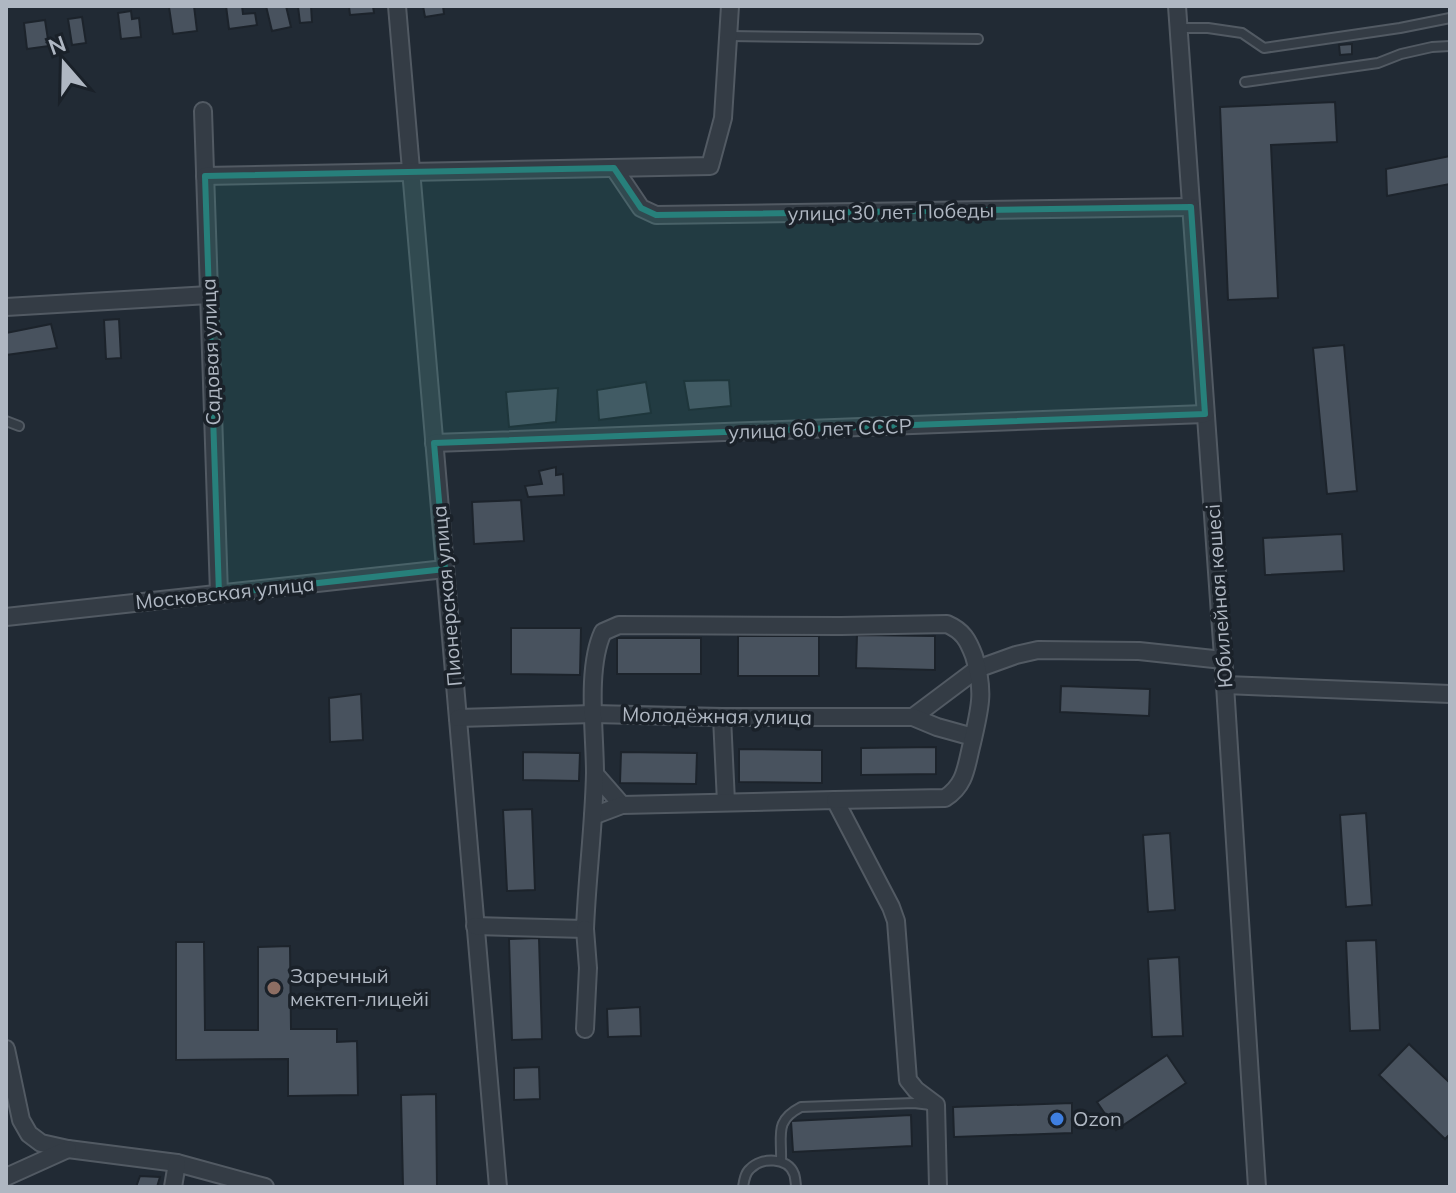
<svg xmlns="http://www.w3.org/2000/svg" width="1456" height="1193" font-family="Mulish,sans-serif">
	<rect width="100%" height="100%" fill="#212a34"/>
	<g fill="#48525e" stroke="#1c232b" stroke-width="2">
		<polygon points="194,6 197,31 173,34 169,7"/>
		<polygon points="226,6 242,6 243,14 255,13 257,25 229,29"/>
		<polygon points="266,6 286,6 291,27 272,31"/>
		<polygon points="298,6 311,6 312,22 300,23"/>
		<polygon points="349,6 373,6 374,13 350,15"/>
		<polygon points="423,6 443,6 444,14 425,17"/>
		<polygon points="131,11 132,19 139,18 141,37 121,39 118,13"/>
		<polygon points="82,17 86,43 72,45 68,19"/>
		<polygon points="45,20 49,46 27,49 24,23"/>
		<polygon points="1352,44 1352,54 1340,55 1339,45"/>
		<polygon points="1335,102 1337,142 1271,145 1278,298 1228,300 1220,107"/>
		<polygon points="1450,156 1450,184 1387,196 1386,169"/>
		<polygon points="119,319 121,358 106,359 104,320"/>
		<polygon points="51,324 57,348 6,355 6,333"/>
		<polygon points="1344,345 1357,491 1327,494 1313,348"/>
		<polygon points="729,380 731,406 689,410 684,381"/>
		<polygon points="646,382 651,413 599,420 597,390"/>
		<polygon points="558,388 556,422 509,427 506,392"/>
		<polygon points="556,467 556,475 563,474 564,495 528,497 525,486 542,484 539,471"/>
		<polygon points="521,500 524,541 474,544 472,502"/>
		<polygon points="1342,534 1344,571 1265,575 1263,538"/>
		<polygon points="511,628 581,628 580,675 511,674"/>
		<polygon points="857,635 935,636 935,670 856,668"/>
		<rect x="738" y="636" width="81" height="40"/>
		<rect x="617" y="638" width="84" height="36"/>
		<polygon points="1061,686 1150,689 1149,716 1060,712"/>
		<polygon points="361,694 363,740 330,742 329,698"/>
		<polygon points="936,747 936,774 861,775 861,748"/>
		<polygon points="739,749 822,750 822,783 739,782"/>
		<polygon points="523,752 580,753 579,781 523,780"/>
		<polygon points="621,752 697,753 696,784 620,783"/>
		<polygon points="532,809 535,890 507,891 503,810"/>
		<polygon points="1366,813 1372,905 1346,907 1340,815"/>
		<polygon points="1170,833 1175,910 1148,912 1143,835"/>
		<polygon points="539,938 542,1039 512,1040 509,939"/>
		<polygon points="1376,940 1380,1030 1350,1031 1346,941"/>
		<polygon points="176,942 204,942 205,1030 258,1030 258,947 290,946 291,1029 337,1029 337,1042 357,1041 358,1095 288,1096 288,1059 176,1060"/>
		<polygon points="1179,957 1183,1036 1152,1037 1148,959"/>
		<polygon points="640,1007 641,1036 608,1037 607,1009"/>
		<polygon points="1409,1044 1450,1083 1450,1134 1445,1139 1379,1075"/>
		<polygon points="1167,1055 1186,1083 1116,1130 1097,1102"/>
		<polygon points="539,1067 540,1099 514,1100 514,1068"/>
		<polygon points="436,1094 437,1187 403,1187 401,1095"/>
		<polygon points="1072,1103 1072,1133 954,1137 953,1107"/>
		<polygon points="911,1115 912,1146 793,1152 791,1121"/>
		<polygon points="140,1176 160,1177 157,1187 136,1187"/>
	</g>
	<g fill="none" stroke-linecap="round" stroke-linejoin="round">
		<g stroke="#525a63" stroke-width="12">
			<g id="service">
				<polyline points="1178,28 1208,28 1242,33 1264,48 1400,28 1450,18"/>
				<polyline points="729,36 978,39"/>
				<polyline points="1245,82 1378,63 1401,54 1432,47 1450,46"/>
				<polyline points="6,421 19,426"/>
				<path d="M781,1161C782,1134 774,1121 801,1107L914,1103L931,1105"/>
				<path d="M743,1187C744,1181 745,1173 750,1169C761,1157 788,1157 794,1174C795,1176 796,1185 796,1187"/>
			</g>
		</g>
		<g stroke="#525a63" stroke-width="20">
			<g id="minor">
				<polyline points="397,6 498,1187"/>
				<polyline points="1177,6 1225,685 1257,1187"/>
				<polyline points="203,111 219,594"/>
				<polyline points="614,168 641,208 656,215 1191,207"/>
				<polyline points="205,176 710,166 723,118 730,6"/>
				<polyline points="6,307 209,295"/>
				<polyline points="434,443 1205,414"/>
				<polyline points="6,617 445,569"/>
				<polyline points="1225,685 1450,694"/>
				<polyline points="722,717 726,802"/>
				<polyline points="913,717 977,669 1016,655 1038,650 1139,651 1223,660"/>
				<polyline points="458,718 593,714 722,717 913,717 937,727 973,737"/>
				<polyline points="595,774 622,805"/>
				<polyline points="593,816 622,805 835,800 891,907 896,921 908,1080 916,1090 936,1105 938,1187"/>
				<path d="M475,926L585,929C587,877 594,825 595,773C595,733 586,668 603,632L619,625L841,626L947,624C963,631 968,640 974,656C985,692 980,708 972,743C966,766 966,785 945,798L835,800"/>
				<polyline points="585,1029 588,968 585,929"/>
				<polyline points="6,1049 21,1120 29,1134 41,1143 68,1149 177,1163 265,1187"/>
				<polyline points="6,1177 68,1149"/>
				<polyline points="173,1187 177,1163"/>
			</g>
		</g>
		<use href="#service" stroke="#343c45" stroke-width="8"/>
		<use href="#minor" stroke="#343c45" stroke-width="16"/>
	</g>
	<path fill="#27807b" fill-opacity="0.2" stroke="#27807b" stroke-width="6" stroke-linejoin="round" d="M614,168L641,208L656,215L1191,207L1205,414L434,443L445,569L219,594L205,176Z"/>
	<circle fill="#8d6e63" stroke="#1a2129" stroke-width="3" cx="274" cy="988" r="8"/>
	<circle fill="#3f7fe0" stroke="#1a2129" stroke-width="3" cx="1057" cy="1119" r="8"/>
	<g text-anchor="middle" stroke-width="7" stroke-linejoin="round" paint-order="stroke">
		<g font-size="20" fill="#afb7c2" stroke="#1a2129">
			<text transform="translate(891 212) rotate(-1)" y="7">улица 30 лет Победы</text>
			<text transform="translate(211 352) rotate(-92)" y="7">Садовая улица</text>
			<text transform="translate(820 429) rotate(-2)" y="7">улица 60 лет СССР</text>
			<text transform="translate(225 593) rotate(-6)" y="7">Московская улица</text>
			<text transform="translate(447 596) rotate(-95)" y="7">Пионерская улица</text>
			<text transform="translate(1219 596) rotate(-94)" y="7">Юбилейная көшесі</text>
			<text transform="translate(717 716) rotate(1)" y="7">Молодёжная улица</text>
		</g>
		<g font-size="20" fill="#afb7c2" stroke="#1a2129" text-anchor="start">
			<text x="290" y="983">Заречный<tspan x="290" dy="23">мектеп-лицейі</tspan></text>
			<text x="1073" y="1126">Ozon</text>
		</g>
	</g>
	<rect width="1456" height="1193" fill="none" stroke="#afb7c2" stroke-width="16"/>
	<g transform="translate(64 64) rotate(340)" stroke="#1a2129" stroke-width="6" paint-order="stroke">
	<path d="M0-6L14 30L0 20L-14 30Z" fill="#afb7c2"/>
	<text y="-12" font-size="22" font-weight="bold" text-anchor="middle" fill="#afb7c2">N</text>
	</g>
</svg>
